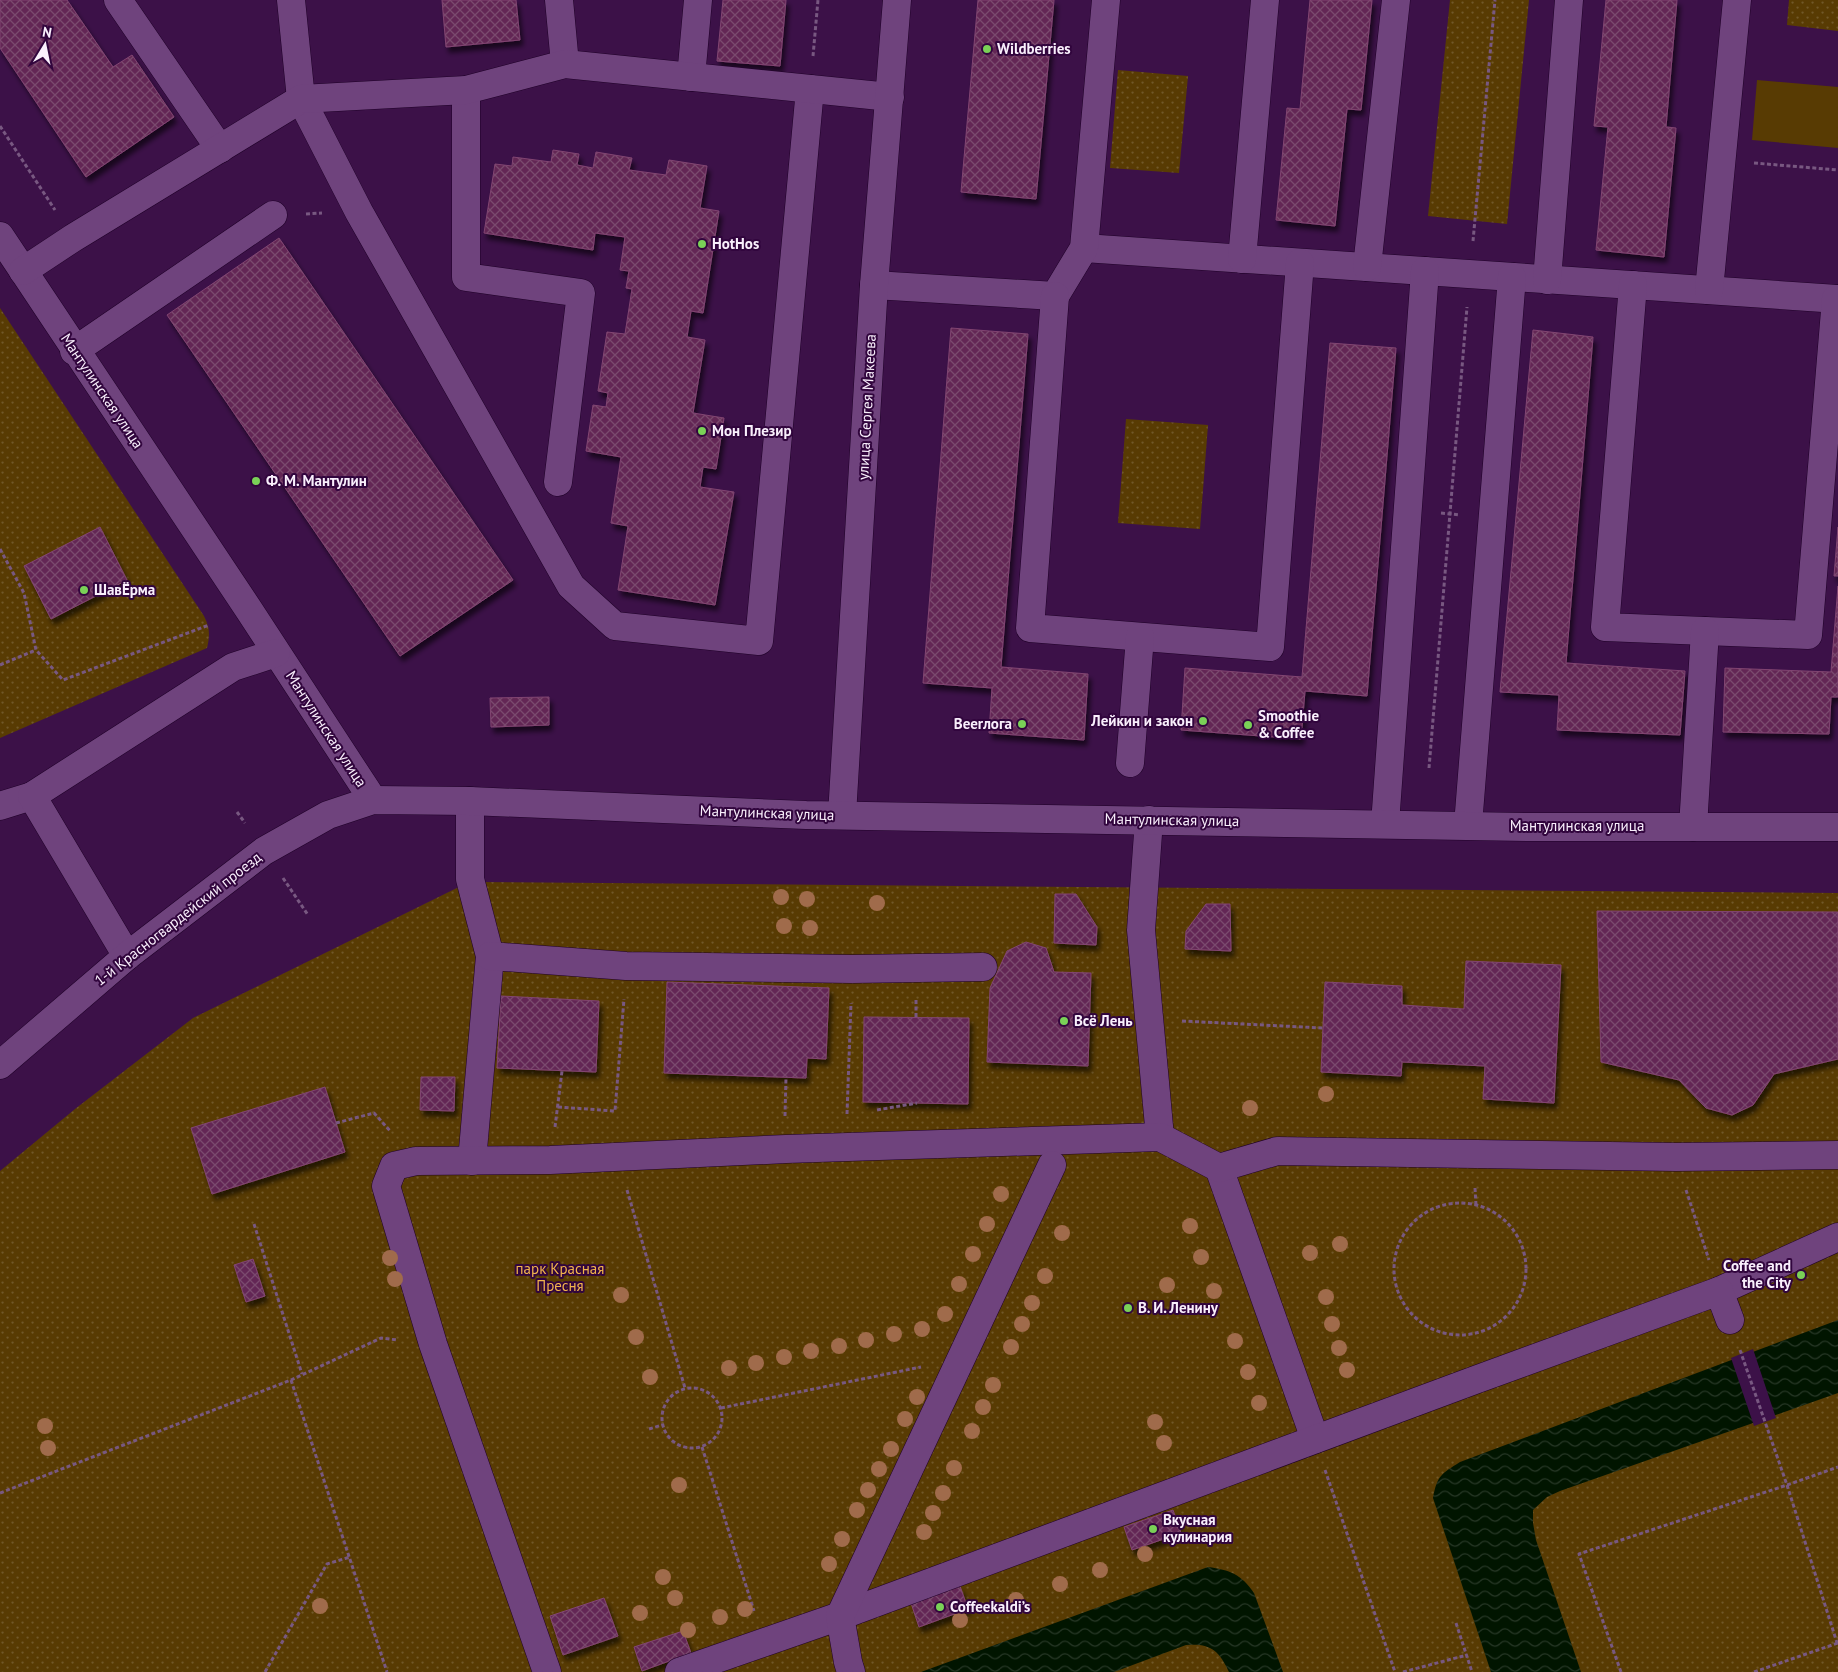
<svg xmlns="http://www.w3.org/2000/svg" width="1838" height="1672" font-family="'PT Sans',sans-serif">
	<defs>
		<pattern id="park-dots" width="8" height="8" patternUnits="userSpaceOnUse" patternTransform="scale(1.25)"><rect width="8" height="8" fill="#583b03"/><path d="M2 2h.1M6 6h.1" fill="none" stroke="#715829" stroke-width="1.8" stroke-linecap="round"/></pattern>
		<pattern id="water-waves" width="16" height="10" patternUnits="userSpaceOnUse" patternTransform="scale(1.25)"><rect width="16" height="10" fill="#011500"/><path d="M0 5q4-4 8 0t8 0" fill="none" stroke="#273726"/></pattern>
		<pattern id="building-cross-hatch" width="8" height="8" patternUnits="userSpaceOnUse" patternTransform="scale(1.25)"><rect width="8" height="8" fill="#632854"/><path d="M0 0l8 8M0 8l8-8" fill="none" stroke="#7a486e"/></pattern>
		<filter id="shadow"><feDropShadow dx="3" dy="5.5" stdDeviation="2.5" flood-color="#0009"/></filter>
	</defs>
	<rect width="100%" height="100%" fill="#3c1148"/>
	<polygon fill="#583b03" points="1757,80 1838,87 1838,148 1752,140"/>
	<g fill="url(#park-dots)">
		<polygon points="1450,0 1529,0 1507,224 1428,216"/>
		<polygon points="1789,0 1838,0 1838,31 1787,25"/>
		<polygon points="1118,70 1188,76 1179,173 1110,168"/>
		<path d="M0,308L204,616C210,628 210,635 207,648L0,738Z"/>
		<polygon points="1126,419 1208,425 1200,529 1118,523"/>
		<polygon points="469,882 1838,893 1838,1672 0,1672 0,1171 75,1109 193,1018"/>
	</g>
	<g fill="url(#water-waves)">
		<path d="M1838,1320V1393L1560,1491L1547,1497L1533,1510V1523L1536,1540L1581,1672H1491L1433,1498C1437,1476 1441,1474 1460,1462Z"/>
		<path d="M1208,1567C1230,1570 1241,1574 1254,1593L1283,1672H1229C1219,1650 1210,1643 1186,1645L1114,1672H921Z"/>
	</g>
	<polygon fill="#3c1148" points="1753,1349 1776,1418 1754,1426 1731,1358"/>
	<g fill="url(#building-cross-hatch)" stroke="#824572" filter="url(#shadow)">
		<polygon points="0,0 67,0 113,67 132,55 174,117 86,177 0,48"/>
		<polygon points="442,0 516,0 520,40 446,47"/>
		<polygon points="723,0 786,0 780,66 717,61"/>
		<polygon points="978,0 1054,0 1036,199 961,192"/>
		<polygon points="1310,0 1372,0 1361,110 1347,109 1335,226 1276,220 1287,108 1300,109"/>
		<polygon points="1606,0 1677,0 1666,127 1676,128 1664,257 1596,250 1608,127 1594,126"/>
		<polygon points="553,150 579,154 577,165 593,168 596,152 632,158 629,170 666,175 669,160 707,166 700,208 719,211 703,313 691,311 687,337 705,340 693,413 724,418 716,469 703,467 700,487 734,492 715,605 618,590 628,526 611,523 621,457 586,451 593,405 606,407 608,393 598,391 607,332 625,334 632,289 626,288 629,271 620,270 625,237 595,233 593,250 484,233 495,164 512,166 513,157 551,162"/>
		<polygon points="279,238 513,580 400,656 167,315"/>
		<polygon points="951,328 1028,334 1001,667 1088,674 1084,740 989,733 992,688 923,683"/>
		<polygon points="1533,330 1593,337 1566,663 1685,671 1680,735 1557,730 1559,695 1500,692"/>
		<polygon points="1330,343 1396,348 1367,696 1305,691 1301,739 1181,730 1185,668 1302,677"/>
		<polygon points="100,527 127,580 51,619 24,566"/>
		<polygon points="1838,527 1838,576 1834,576"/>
		<polygon points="1838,586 1838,697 1831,697 1829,734 1723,732 1725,668 1831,672"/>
		<polygon points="549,697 549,725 491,727 490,698"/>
		<polygon points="1055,894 1076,894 1097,927 1096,945 1054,943"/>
		<polygon points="1206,904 1230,904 1231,951 1185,949 1186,931"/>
		<polygon points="1597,911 1838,912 1838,1059 1774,1074 1753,1105 1732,1115 1706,1108 1679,1080 1601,1062"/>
		<polygon points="1026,942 1046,948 1054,972 1091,973 1088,1066 987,1062 990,988 1007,951"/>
		<polygon points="1466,961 1561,965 1554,1103 1483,1099 1485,1066 1402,1062 1401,1076 1321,1072 1325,982 1402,986 1402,1005 1464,1009"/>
		<polygon points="667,982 829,988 826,1059 807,1058 806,1078 664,1073"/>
		<polygon points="501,996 599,1001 596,1072 497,1068"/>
		<polygon points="864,1017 969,1018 968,1104 863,1102"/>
		<polygon points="421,1077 455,1077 454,1111 420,1110"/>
		<polygon points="325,1087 345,1152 212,1194 191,1128"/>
		<polygon points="253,1259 265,1296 246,1302 234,1265"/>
		<polygon points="1173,1510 1181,1533 1132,1550 1124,1527"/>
		<polygon points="960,1586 968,1609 919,1627 911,1603"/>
		<polygon points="604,1598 618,1636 563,1655 550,1616"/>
		<polygon points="683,1631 691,1653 642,1671 634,1647"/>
	</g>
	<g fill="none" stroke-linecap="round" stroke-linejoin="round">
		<g stroke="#1f0128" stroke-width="29">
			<g id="minor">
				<polyline points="118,0 220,149"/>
				<polyline points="291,0 301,99 359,212 571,586 615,626 759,641 810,89"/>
				<polyline points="559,0 565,64"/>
				<polyline points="691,77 698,0"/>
				<polyline points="466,90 466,277 581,293 558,482"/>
				<polyline points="0,236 249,610 373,800"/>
				<polyline points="1084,248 1838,299"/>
				<polyline points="1242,259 1265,0"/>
				<polyline points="1367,267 1396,0"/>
				<polyline points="23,271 73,238 301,99 466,90 565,64 890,97"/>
				<polyline points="1547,280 1569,0"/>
				<polyline points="874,285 1055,296 1084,248 1106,0"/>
				<polyline points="1633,285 1605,627 1808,635 1836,299"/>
				<polyline points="1709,290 1737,0"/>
				<polyline points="1055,296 1030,628 1270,647 1300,263"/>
				<polyline points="74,351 273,215"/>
				<polyline points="1130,763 1140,637"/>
				<polyline points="470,801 470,879 490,956 472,1161"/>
				<polyline points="0,806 32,796"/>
				<polyline points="842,815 874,285 897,0"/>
				<polyline points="1149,820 1141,930 1160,1137"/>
				<polyline points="1385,824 1425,271"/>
				<polyline points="1468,825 1512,277"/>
				<polyline points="1693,827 1705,631"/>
				<polyline points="127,956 32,796 233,667 276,653"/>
				<polyline points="490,956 626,966 852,969 983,967"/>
				<polyline points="0,1065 127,956 264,851 328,815 373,800 470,801 806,815 1526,827 1838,827"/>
				<polyline points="1219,1168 1315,1439"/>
				<polyline points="1719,1291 1838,1237"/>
				<polyline points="547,1672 433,1344 386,1186 394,1166 416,1161 550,1160 786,1149 1160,1137 1219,1168 1277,1151 1676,1157 1838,1155"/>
				<polyline points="679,1672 840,1616 1475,1380 1719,1291 1730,1320"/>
				<polyline points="851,1672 848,1662 840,1616 1052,1165"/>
			</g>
		</g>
		<g stroke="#785881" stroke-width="3" stroke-dasharray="4 2.5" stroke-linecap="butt">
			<polyline points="813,56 818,0"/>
			<polyline points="0,126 55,210"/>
			<polyline points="1754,163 1838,170"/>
			<polyline points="306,214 322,213"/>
			<polyline points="1473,241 1495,0"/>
			<polyline points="1441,513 1460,515"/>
			<polyline points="0,549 24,593 36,650 63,680 209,625"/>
			<polyline points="0,665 36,650"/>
			<polyline points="1429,768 1467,307"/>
			<polyline points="237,812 245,823"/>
			<polyline points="283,878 308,915"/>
			<polyline points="916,1000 916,1017"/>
			<polyline points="1182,1021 1323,1028"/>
			<polyline points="558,1107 615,1111 624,999"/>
			<polyline points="877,1110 917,1103"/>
			<polyline points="847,1114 851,1003"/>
			<polyline points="785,1116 786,1077"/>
			<polyline points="336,1123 374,1113 391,1132"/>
			<polyline points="555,1127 562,1071"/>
			<polyline points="1475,1188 1476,1205"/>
			<polyline points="627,1190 685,1388"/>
			<polyline points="1686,1190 1709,1260"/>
			<circle cx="1460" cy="1269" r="66"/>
			<polyline points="254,1224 302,1374"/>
			<polyline points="1740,1350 1787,1485 1838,1646"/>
			<polyline points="291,1380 387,1672"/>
			<circle cx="692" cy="1418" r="30"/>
			<polyline points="721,1408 921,1367"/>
			<polyline points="649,1429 662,1425"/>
			<polyline points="702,1447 754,1611"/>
			<polyline points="1325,1470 1395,1672"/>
			<polyline points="0,1493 291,1380 381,1338 397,1340"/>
			<polyline points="1456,1623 1472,1672"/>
			<polyline points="265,1672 327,1564 350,1557"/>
			<polyline points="1403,1672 1467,1655"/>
			<polyline points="1621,1672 1579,1554 1787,1485 1838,1467"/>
			<polyline points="1754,1672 1838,1643"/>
		</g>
		<use href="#minor" stroke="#6f437d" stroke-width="28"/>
	</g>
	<g fill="#a06b4b">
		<circle cx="781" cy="897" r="8"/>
		<circle cx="807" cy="899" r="8"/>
		<circle cx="877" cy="903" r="8"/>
		<circle cx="784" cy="926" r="8"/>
		<circle cx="810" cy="928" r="8"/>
		<circle cx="1326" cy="1094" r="8"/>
		<circle cx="1250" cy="1108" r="8"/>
		<circle cx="1001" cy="1194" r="8"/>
		<circle cx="987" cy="1224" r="8"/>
		<circle cx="1190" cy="1226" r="8"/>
		<circle cx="1062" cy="1233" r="8"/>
		<circle cx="1340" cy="1244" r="8"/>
		<circle cx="1310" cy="1253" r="8"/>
		<circle cx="973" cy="1254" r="8"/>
		<circle cx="1201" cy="1257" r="8"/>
		<circle cx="390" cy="1258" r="8"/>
		<circle cx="1045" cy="1276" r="8"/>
		<circle cx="395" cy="1279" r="8"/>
		<circle cx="959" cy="1284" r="8"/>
		<circle cx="1167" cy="1285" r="8"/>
		<circle cx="1214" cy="1291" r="8"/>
		<circle cx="621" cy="1295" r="8"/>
		<circle cx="1326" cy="1297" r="8"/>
		<circle cx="1032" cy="1303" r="8"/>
		<circle cx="945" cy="1314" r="8"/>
		<circle cx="1022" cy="1324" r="8"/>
		<circle cx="1332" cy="1324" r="8"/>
		<circle cx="922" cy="1329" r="8"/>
		<circle cx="894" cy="1334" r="8"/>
		<circle cx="636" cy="1337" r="8"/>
		<circle cx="866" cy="1340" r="8"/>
		<circle cx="1235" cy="1341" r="8"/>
		<circle cx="839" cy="1346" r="8"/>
		<circle cx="1011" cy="1347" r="8"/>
		<circle cx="1339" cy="1348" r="8"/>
		<circle cx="811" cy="1351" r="8"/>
		<circle cx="784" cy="1357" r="8"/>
		<circle cx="756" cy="1363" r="8"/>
		<circle cx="729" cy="1368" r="8"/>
		<circle cx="1347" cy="1370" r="8"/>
		<circle cx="1248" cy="1372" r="8"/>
		<circle cx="650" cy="1377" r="8"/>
		<circle cx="993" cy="1385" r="8"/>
		<circle cx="917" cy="1397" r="8"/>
		<circle cx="1259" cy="1403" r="8"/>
		<circle cx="983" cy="1407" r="8"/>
		<circle cx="905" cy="1419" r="8"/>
		<circle cx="1155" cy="1422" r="8"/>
		<circle cx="45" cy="1426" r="8"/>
		<circle cx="972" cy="1431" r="8"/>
		<circle cx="1164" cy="1443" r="8"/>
		<circle cx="48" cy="1448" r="8"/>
		<circle cx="891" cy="1449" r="8"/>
		<circle cx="954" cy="1468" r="8"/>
		<circle cx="879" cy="1469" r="8"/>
		<circle cx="679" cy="1485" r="8"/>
		<circle cx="868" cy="1490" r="8"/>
		<circle cx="943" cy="1493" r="8"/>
		<circle cx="857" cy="1510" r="8"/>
		<circle cx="933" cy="1513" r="8"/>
		<circle cx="924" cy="1532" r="8"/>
		<circle cx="842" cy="1539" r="8"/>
		<circle cx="1145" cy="1554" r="8"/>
		<circle cx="829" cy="1564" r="8"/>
		<circle cx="1100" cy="1570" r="8"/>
		<circle cx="663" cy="1577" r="8"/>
		<circle cx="1060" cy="1584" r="8"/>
		<circle cx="675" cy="1598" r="8"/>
		<circle cx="1016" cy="1600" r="8"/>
		<circle cx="320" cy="1606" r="8"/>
		<circle cx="745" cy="1609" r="8"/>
		<circle cx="640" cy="1613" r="8"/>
		<circle cx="720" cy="1617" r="8"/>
		<circle cx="960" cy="1620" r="8"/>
		<circle cx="688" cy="1630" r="8"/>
	</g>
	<g fill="#7ad157" stroke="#31053d" stroke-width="2">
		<circle cx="987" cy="49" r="5"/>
		<circle cx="702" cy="244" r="5"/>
		<circle cx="702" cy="431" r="5"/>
		<circle cx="256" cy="481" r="5"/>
		<circle cx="84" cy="590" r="5"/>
		<circle cx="1203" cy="721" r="5"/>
		<circle cx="1022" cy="724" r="5"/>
		<circle cx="1248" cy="725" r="5"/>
		<circle cx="1064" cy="1021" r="5"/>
		<circle cx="1801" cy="1275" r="5"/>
		<circle cx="1128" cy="1308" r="5"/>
		<circle cx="1153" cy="1529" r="5"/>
		<circle cx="940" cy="1607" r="5"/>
	</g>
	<g text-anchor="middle" stroke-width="4" stroke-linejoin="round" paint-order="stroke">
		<g font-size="15" font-weight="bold" fill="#f9effc" stroke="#31053d" text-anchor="start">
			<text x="997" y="54">Wildberries</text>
			<text x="712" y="249">HotHos</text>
			<text x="712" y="436">Мон Плезир</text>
			<text x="266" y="486">Ф. М. Мантулин</text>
			<text x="94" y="595">ШавЁрма</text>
			<text x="1258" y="721">Smoothie<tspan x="1258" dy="17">&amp; Coffee</tspan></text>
			<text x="1193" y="726" text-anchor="end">Лейкин и закон</text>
			<text x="1012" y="729" text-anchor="end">Beerлога</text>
			<text x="1074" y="1026">Всё Лень</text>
			<text x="1791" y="1271" text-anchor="end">Coffee and<tspan x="1791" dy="17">the City</tspan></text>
			<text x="1138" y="1313">В. И. Ленину</text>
			<text x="1163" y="1525">Вкусная<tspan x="1163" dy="17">кулинария</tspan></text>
			<text x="950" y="1612">Coffeekaldi’s</text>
		</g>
		<g font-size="15" fill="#f9effc" stroke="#31053d">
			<text transform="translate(102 391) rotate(56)" y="5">Мантулинская улица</text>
			<text transform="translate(867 407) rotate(-87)" y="5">улица Сергея Макеева</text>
			<text transform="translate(326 729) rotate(57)" y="5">Мантулинская улица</text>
			<text transform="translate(767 813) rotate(2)" y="5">Мантулинская улица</text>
			<text transform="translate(1172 820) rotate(1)" y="5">Мантулинская улица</text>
			<text x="1577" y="831">Мантулинская улица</text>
			<text transform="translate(178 919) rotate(-38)" y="5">1-й Красногвардейский проезд</text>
		</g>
		<g font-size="15" fill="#f1b44d" stroke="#31053d">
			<text x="560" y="1274">парк Красная<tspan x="560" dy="17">Пресня</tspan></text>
		</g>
	</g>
	<g transform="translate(45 45) rotate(10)" stroke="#31053d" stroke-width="4" paint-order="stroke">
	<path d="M0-4L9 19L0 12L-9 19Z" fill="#f9effc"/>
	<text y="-8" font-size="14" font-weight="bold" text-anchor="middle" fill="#f9effc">N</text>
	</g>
</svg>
